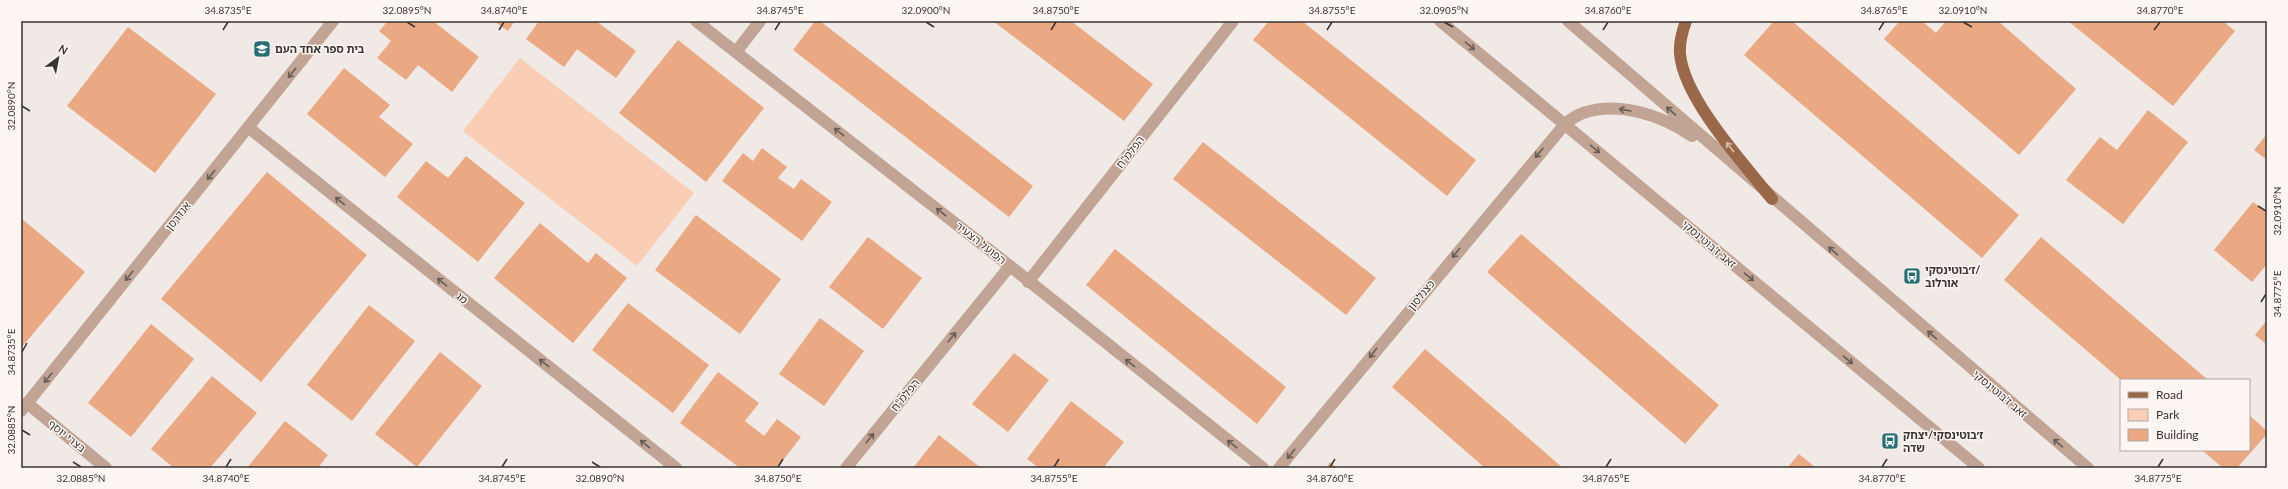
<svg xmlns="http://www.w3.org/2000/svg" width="2288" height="489" font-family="Lato,'Noto Sans Hebrew',sans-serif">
	<rect width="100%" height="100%" fill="#f0e9e5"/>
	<polygon fill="#faceb4" points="520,58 694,193 637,266 463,131"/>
	<g fill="#eaa982">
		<polygon points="388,21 433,21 479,57 452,92 418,65 406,80 377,58 391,41 379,31"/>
		<polygon points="494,21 515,21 508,31"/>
		<polygon points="539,21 596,21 636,51 616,78 577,49 564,67 526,39"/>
		<polygon points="815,21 820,21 1033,186 1009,217 793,50"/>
		<polygon points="993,21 1071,21 1153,84 1124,121"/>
		<polygon points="1269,21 1302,21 1476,160 1447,196 1253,40"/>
		<polygon points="1774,21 1792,21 2019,215 1982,258 1744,55"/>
		<polygon points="1900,21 1922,21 1936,33 1946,21 1998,21 2076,89 2019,155 1884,39"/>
		<polygon points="2068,21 2223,21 2235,31 2173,106"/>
		<polygon points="128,27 216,94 155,173 67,106"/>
		<polygon points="678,40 764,108 706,182 619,113"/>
		<polygon points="344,68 390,105 379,117 413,144 385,177 307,114"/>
		<polygon points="2148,110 2188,142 2123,224 2066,180 2100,137 2117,150"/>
		<polygon points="2267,134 2267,160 2254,150"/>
		<polygon points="1203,142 1376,278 1346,315 1173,179"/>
		<polygon points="762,148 787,167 778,178 794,189 801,179 832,202 802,241 722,181 743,153 753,161"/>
		<polygon points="466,156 525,203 478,262 397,197 426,161 448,178"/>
		<polygon points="267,172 367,255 261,382 161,299"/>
		<polygon points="2253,202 2267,212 2267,264 2252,282 2214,250"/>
		<polygon points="696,215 781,279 740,334 655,270"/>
		<polygon points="21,218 85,272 21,348"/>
		<polygon points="540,223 588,263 596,253 627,278 573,343 494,278"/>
		<polygon points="1521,234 1719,405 1685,444 1487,272"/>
		<polygon points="868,237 922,278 883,329 829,287"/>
		<polygon points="2041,237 2208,380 2121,380 2004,280"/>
		<polygon points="1115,249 1286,387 1257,424 1086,285"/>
		<polygon points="628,303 709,365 673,413 592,350"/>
		<polygon points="369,305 415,341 352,421 307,385"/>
		<polygon points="820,318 864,351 824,406 779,374"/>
		<polygon points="2267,320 2267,345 2255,335"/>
		<polygon points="151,324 194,359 131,437 88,403"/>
		<polygon points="1425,349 1563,468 1485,468 1392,387"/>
		<polygon points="440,352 482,386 417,467 375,434"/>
		<polygon points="1014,353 1049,380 1008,432 972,404"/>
		<polygon points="718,372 759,403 745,421 764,436 777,419 801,437 777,468 740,468 680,423"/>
		<polygon points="212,376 257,413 210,468 174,468 151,449"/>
		<polygon points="1071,401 1124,442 1103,468 1039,468 1027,459"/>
		<polygon points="2249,415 2267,431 2267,434 2237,468 2223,468 2202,450 2249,450"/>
		<polygon points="285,421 328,455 318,468 247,468"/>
		<polygon points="939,435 981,468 913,468"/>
		<polygon points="1799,454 1816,468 1787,468"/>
		<polygon points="1330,462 1337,468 1326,468"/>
	</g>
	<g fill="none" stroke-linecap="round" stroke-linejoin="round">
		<g stroke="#c1a493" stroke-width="12">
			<polyline points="696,21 1010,266 1263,468"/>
			<polyline points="1440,21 1979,468"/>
			<polyline points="1568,21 2088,468"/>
			<polyline points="736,52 760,21"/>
			<polyline points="249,128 676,468"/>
			<polyline points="1028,282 1233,21"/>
			<polyline points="27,403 106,468"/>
			<polyline points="21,411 333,21"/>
			<polyline points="846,468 1010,266"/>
			<path d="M1279,468L1565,124C1570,120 1577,115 1583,113C1618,101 1662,115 1692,136"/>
		</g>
		<path stroke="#9a6849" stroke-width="12" d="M1686,21C1682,32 1679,42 1680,54C1684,99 1744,164 1772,199"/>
	</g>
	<defs><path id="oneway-shaft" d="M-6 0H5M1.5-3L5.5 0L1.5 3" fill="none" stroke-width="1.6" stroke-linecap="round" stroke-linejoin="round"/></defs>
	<g stroke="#685c55">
		<use href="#oneway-shaft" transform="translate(1470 46) rotate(39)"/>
		<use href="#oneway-shaft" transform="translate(292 73) rotate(128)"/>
		<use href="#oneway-shaft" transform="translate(1625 110) rotate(-170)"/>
		<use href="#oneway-shaft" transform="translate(1671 111) rotate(-139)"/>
		<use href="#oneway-shaft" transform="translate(839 132) rotate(-142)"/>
		<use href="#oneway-shaft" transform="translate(1595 149) rotate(40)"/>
		<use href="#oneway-shaft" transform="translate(1539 153) rotate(131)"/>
		<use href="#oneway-shaft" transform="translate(211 175) rotate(129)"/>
		<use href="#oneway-shaft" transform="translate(340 201) rotate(-141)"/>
		<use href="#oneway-shaft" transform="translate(941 212) rotate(-142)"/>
		<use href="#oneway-shaft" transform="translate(1833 251) rotate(-139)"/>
		<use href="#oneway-shaft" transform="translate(1456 253) rotate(129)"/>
		<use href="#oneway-shaft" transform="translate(129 276) rotate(129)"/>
		<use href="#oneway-shaft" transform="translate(1749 277) rotate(40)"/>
		<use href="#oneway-shaft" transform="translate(442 282) rotate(-141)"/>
		<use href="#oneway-shaft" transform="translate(1932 335) rotate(-139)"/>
		<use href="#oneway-shaft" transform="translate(952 337) rotate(-51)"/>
		<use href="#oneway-shaft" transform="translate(1373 353) rotate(129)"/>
		<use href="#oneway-shaft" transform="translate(1848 360) rotate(40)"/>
		<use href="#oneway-shaft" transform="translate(544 363) rotate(-142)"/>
		<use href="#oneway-shaft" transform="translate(1130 363) rotate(-142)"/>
		<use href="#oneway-shaft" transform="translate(48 378) rotate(129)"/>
		<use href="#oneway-shaft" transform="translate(870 438) rotate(-51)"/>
		<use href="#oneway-shaft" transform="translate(2058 443) rotate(-140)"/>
		<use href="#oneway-shaft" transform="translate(645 444) rotate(-141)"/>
		<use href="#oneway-shaft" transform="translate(1232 444) rotate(-142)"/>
		<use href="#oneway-shaft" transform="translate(1291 454) rotate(129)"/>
	</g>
	<use stroke="#d5bdae" href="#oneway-shaft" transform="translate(1730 147) rotate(-128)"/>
	<path fill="none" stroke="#383533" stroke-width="1.5" d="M407,22L415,27M926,22L934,27M1444,22L1453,27M1963,22L1972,27M223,30L228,22M499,30L504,22M775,30L780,22M1051,30L1056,22M1327,30L1332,22M1603,30L1608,22M1879,30L1884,22M2154,30L2160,22M22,106L30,111M2258,206L2266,211M2261,302L2266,294M22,352L27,343M22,430L30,435M73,462L81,467M592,462L600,467M226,467L231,459M502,467L507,459M778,467L783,459M1054,467L1059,459M1330,467L1335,459M1606,467L1611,459M1882,467L1887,459M2158,467L2163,459"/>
	<defs>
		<g id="school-square" transform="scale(0.9)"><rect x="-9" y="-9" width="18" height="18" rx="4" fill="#246f74" stroke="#fdf6f2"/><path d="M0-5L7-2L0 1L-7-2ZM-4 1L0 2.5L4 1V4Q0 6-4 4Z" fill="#fff"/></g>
		<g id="bus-square" transform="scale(0.9)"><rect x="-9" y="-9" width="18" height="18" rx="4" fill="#246f74" stroke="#fdf6f2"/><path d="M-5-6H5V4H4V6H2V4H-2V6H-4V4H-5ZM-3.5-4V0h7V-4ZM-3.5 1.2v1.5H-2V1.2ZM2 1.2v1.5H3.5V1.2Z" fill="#fff"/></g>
	</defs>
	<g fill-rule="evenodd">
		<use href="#school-square" x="262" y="49"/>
		<use href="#bus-square" x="1912" y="276"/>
		<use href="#bus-square" x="1890" y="441"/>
	</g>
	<g text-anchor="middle" stroke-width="3" stroke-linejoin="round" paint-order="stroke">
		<g font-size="11" font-weight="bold" fill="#383533" stroke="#fdf6f2" text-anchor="start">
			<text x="275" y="53">בית ספר אחד העם</text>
			<text x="1925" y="274">ז׳בוטינסקי/<tspan x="1925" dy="13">אורלוב</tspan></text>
			<text x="1903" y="439">ז׳בוטינסקי/יצחק<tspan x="1903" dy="13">שדה</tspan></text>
		</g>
		<g font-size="11" fill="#383533" stroke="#fdf6f2">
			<text transform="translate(1130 152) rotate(-52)" y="4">הפלמ"ח</text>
			<text transform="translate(178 216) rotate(-51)" y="4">אנדרסן</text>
			<text transform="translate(981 243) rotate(38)" y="4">הפועל הצעיר</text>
			<text transform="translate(1709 244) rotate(40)" y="4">זאב ז'בוטינסקי</text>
			<text transform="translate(1421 295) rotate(-51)" y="4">כצנלסון</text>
			<text transform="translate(462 298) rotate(39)" y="4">מג</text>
			<text transform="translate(2000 394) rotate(40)" y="4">זאב ז'בוטינסקי</text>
			<text transform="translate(905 395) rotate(-51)" y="4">הפלמ"ח</text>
			<text transform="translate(67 436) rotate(39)" y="4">בצרי יוסף</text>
		</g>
	</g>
	<rect width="2288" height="489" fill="none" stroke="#fdf6f2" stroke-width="44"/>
	<rect x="2120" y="379" width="130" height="72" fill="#fdf6f2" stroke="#aea9a6"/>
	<rect x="2128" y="392" width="20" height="6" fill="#9a6849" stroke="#aea9a6"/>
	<text x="2156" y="399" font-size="12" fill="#383533">Road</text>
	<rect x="2128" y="409" width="20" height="12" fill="#faceb4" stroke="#aea9a6"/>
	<text x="2156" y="419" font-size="12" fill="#383533">Park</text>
	<rect x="2128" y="429" width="20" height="12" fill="#eaa982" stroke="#aea9a6"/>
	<text x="2156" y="439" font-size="12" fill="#383533">Building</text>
	<g transform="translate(58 58) rotate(32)" stroke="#fdf6f2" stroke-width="3" paint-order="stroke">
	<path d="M0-3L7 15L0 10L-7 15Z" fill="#383533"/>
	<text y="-6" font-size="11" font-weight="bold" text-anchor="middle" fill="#383533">N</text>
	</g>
	<rect x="22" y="22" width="2244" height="445" fill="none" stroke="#383533" stroke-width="1.5"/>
	<g font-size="10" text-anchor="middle" fill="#383533">
		<text x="228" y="14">34.8735°E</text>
		<text x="407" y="14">32.0895°N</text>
		<text x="504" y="14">34.8740°E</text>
		<text x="780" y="14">34.8745°E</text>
		<text x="926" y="14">32.0900°N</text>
		<text x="1056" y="14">34.8750°E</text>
		<text x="1332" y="14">34.8755°E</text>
		<text x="1444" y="14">32.0905°N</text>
		<text x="1608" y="14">34.8760°E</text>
		<text x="1884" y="14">34.8765°E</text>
		<text x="1963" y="14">32.0910°N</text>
		<text x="2160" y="14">34.8770°E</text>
		<text transform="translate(11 106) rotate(-90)" y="4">32.0890°N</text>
		<text transform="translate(2277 211) rotate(-90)" y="4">32.0910°N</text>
		<text transform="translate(2277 294) rotate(-90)" y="4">34.8775°E</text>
		<text transform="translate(11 352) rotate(-90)" y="4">34.8735°E</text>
		<text transform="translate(11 430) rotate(-90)" y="4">32.0885°N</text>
		<text x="81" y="482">32.0885°N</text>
		<text x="226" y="482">34.8740°E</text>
		<text x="502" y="482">34.8745°E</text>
		<text x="600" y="482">32.0890°N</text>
		<text x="778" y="482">34.8750°E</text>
		<text x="1054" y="482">34.8755°E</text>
		<text x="1330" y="482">34.8760°E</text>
		<text x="1606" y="482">34.8765°E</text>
		<text x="1882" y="482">34.8770°E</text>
		<text x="2158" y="482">34.8775°E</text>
	</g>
</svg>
